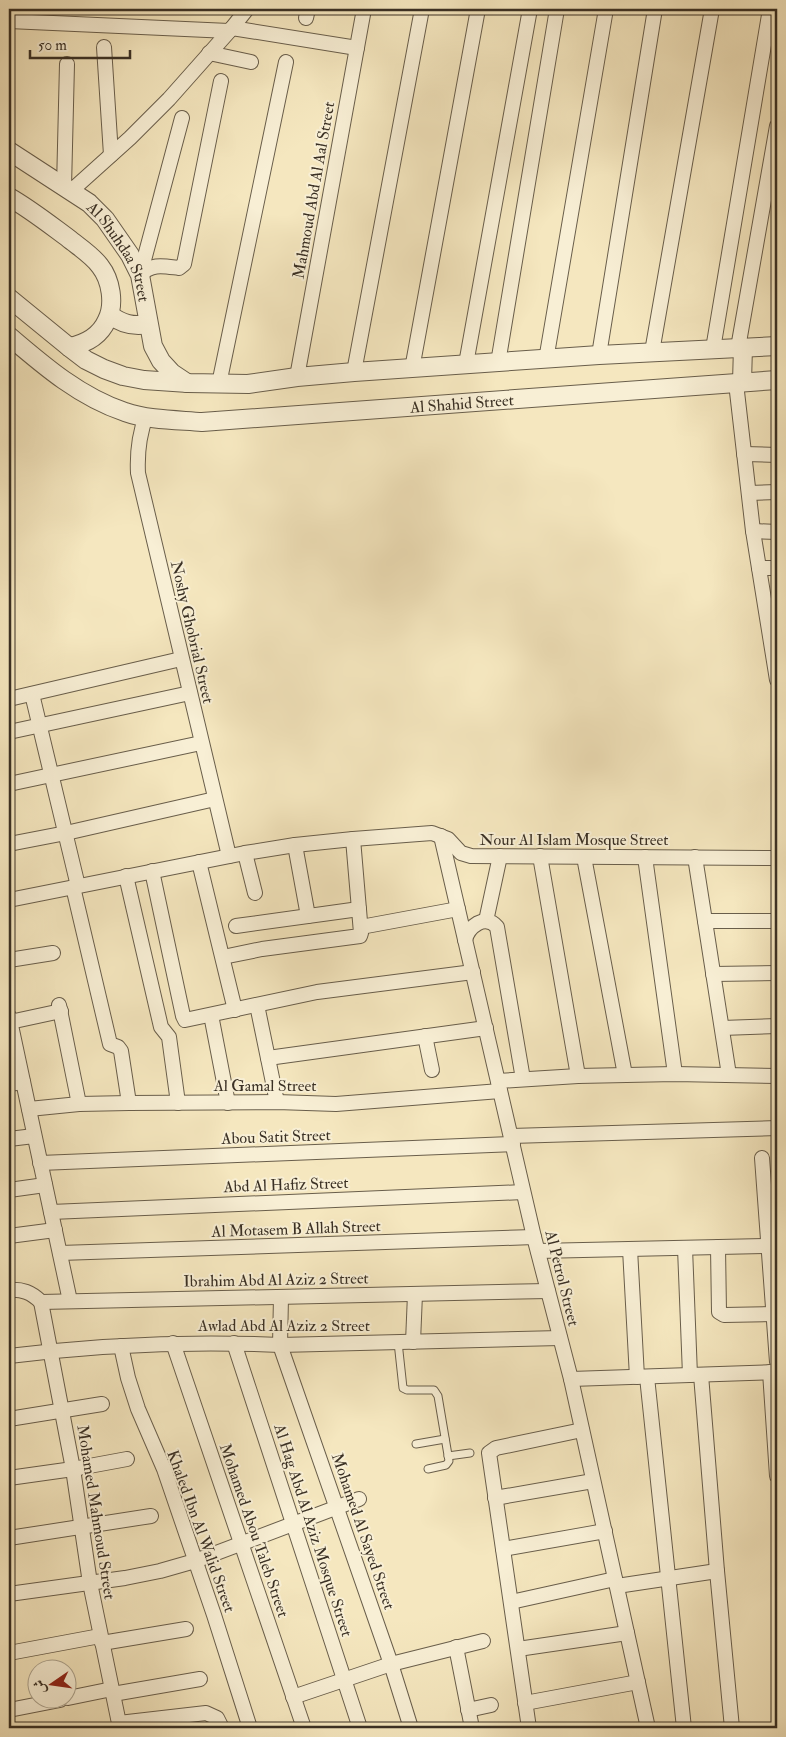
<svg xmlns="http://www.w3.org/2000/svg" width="786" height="1737" font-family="'IM FELL Double Pica',Amiri,serif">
	<rect width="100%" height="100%" fill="#f5e7bf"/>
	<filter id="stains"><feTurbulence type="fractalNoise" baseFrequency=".004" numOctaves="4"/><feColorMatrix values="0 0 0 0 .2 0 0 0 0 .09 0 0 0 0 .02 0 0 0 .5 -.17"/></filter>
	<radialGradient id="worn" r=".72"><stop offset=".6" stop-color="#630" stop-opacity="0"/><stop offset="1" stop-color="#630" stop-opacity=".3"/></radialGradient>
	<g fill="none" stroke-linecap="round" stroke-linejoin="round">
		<g stroke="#695e4b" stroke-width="9">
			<g id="service">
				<polyline points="398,1342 403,1388 407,1390 434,1390 438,1396 449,1461 446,1465 428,1469"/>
				<polyline points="416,1444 445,1439"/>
				<polyline points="448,1456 470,1453"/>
			</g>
		</g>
		<g stroke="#695e4b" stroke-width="16">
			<g id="minor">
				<polyline points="306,18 308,9"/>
				<polyline points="9,21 229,31"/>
				<polyline points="232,28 357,48"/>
				<polyline points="104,47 111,155"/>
				<polyline points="209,53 251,62"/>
				<polyline points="64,187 67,64"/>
				<polyline points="71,191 130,138 169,99 232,28 247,9"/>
				<path d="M140,275C152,263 163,266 179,268L184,264L221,81"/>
				<polyline points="140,275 182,118"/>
				<polyline points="738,348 777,126"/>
				<polyline points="713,349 770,9"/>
				<polyline points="652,352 712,9"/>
				<polyline points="599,355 655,9"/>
				<polyline points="546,360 606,9"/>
				<polyline points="498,363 557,9"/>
				<polyline points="466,364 530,9"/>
				<polyline points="412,369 478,9"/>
				<polyline points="354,372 422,9"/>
				<polyline points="297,377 364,9"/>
				<polyline points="736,383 753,531 777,680"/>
				<polyline points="219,384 286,62"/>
				<path d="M146,416C139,435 137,453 138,473L229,856"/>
				<polyline points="744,454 777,455"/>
				<polyline points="749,493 777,492"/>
				<polyline points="753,531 777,532"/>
				<polyline points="759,568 777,568"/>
				<polyline points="32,694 78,886"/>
				<polyline points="9,699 181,659"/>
				<polyline points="9,732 190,693"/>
				<polyline points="9,784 201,743"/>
				<polyline points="441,836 534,1237 571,1379 648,1728"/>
				<polyline points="9,844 66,833 215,799"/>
				<polyline points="295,845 308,916"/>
				<polyline points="245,853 255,893"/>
				<polyline points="540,856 578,1076"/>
				<polyline points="584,857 625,1075"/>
				<polyline points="645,857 675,1074"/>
				<polyline points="695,857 729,1075"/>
				<polyline points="199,862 235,1010"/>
				<polyline points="152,871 183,1016 185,1020 317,992 473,972"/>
				<polyline points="126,876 161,1027 169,1037 178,1103"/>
				<polyline points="73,887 110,1044 118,1047 121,1051 129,1103"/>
				<polyline points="9,900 245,853 295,845 353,839 432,833 448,839 461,853 471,856 777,858"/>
				<polyline points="486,921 500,856"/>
				<polyline points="705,921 777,921"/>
				<polyline points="236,926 359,909"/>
				<polyline points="361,927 458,909"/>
				<path d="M465,940C468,927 485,913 497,927L523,1079"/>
				<polyline points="223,957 262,949 360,936 361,933 353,839"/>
				<polyline points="9,960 53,953"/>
				<polyline points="713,974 777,973"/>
				<polyline points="59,1005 79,1104"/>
				<polyline points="257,1005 277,1102"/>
				<polyline points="211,1015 228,1103"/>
				<polyline points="9,1016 70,1301"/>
				<polyline points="10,1022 61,1011"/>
				<polyline points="722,1028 777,1026"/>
				<polyline points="425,1036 432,1070"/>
				<polyline points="268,1058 486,1028"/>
				<polyline points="498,1081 578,1076 675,1074 777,1076"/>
				<polyline points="9,1084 23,1082"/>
				<polyline points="29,1109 79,1104 129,1103 277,1102 336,1104 500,1091"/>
				<polyline points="511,1136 777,1128"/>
				<polyline points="9,1139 34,1136"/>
				<polyline points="762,1158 777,1362"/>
				<polyline points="40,1163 513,1144"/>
				<polyline points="9,1190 45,1185"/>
				<polyline points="51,1212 523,1192"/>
				<polyline points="9,1236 55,1230"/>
				<polyline points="718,1247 719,1312 724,1315 774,1314"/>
				<polyline points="685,1248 690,1375"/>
				<polyline points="630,1249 637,1377"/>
				<polyline points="538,1251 769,1246"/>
				<polyline points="60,1253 534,1237"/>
				<path d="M9,1290C22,1289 31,1292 41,1302L548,1291"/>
				<polyline points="281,1297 280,1345 391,1664 411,1728"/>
				<polyline points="41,1302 73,1469 90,1583 120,1728"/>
				<polyline points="413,1342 415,1294"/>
				<polyline points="173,1343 304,1728"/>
				<polyline points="234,1343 360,1728"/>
				<polyline points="121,1346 128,1378 138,1409 164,1469 214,1615 250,1728"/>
				<path d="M9,1356C99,1345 190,1341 280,1345L560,1338"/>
				<polyline points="770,1372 777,1476"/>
				<polyline points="701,1375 717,1571 732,1728"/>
				<polyline points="647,1377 684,1728"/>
				<polyline points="571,1379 777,1372"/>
				<polyline points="9,1419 102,1404"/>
				<polyline points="9,1478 73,1469 127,1459"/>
				<polyline points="495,1498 593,1481"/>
				<polyline points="9,1538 151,1516"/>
				<polyline points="503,1549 605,1531"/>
				<polyline points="617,1586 717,1571"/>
				<polyline points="9,1594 125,1578 160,1571 195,1561 359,1499"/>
				<polyline points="511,1602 615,1579"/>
				<polyline points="102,1643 186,1629"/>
				<polyline points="456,1647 472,1728"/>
				<polyline points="518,1649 627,1633"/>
				<polyline points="9,1653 100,1636"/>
				<polyline points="113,1694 200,1679"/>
				<polyline points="293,1697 391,1664 483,1641"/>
				<polyline points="68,1698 112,1689"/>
				<polyline points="525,1703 638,1682"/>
				<polyline points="9,1710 60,1700"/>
				<polyline points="468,1710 491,1705"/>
				<polyline points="119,1723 206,1713 217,1718 222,1728"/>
				<polyline points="529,1728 489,1453 496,1448 582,1430"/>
			</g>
		</g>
		<g stroke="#695e4b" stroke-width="20">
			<g id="tertiary">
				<path id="s1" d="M9,151L89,203L105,219L130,255L140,275L153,346L161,361L172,373L187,383"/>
				<path d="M9,197C30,209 49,224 68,238C79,247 92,255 100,266C111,280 115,304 107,320C100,336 85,344 69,347"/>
				<polyline points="9,298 69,347 86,360 104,369 123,376 144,380 188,383 248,384 297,377 354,372 599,355 777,346"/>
				<path d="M110,315C122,324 133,327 148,324"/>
				<path id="s2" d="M9,336C44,366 80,397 125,412C147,420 178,420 202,422L777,380"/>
				<polyline points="742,382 743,347"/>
			</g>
		</g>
		<use href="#service" stroke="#f8efd5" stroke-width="7"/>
		<use href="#minor" stroke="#f8efd5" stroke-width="14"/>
		<use href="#tertiary" stroke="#f8efd5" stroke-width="18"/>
	</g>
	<g text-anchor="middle" stroke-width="4" stroke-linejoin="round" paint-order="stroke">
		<g font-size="16" fill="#3a3024" stroke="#f8efd5">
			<text transform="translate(313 190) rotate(-80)" y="6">Mahmoud Abd Al Aal Street</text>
			<text dy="6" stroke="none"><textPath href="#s1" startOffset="154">Al Shuhdaa Street</textPath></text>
			<text dy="6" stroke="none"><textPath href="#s2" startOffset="478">Al Shahid Street</textPath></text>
			<text transform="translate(193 632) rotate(77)" y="6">Noshy Ghobrial Street</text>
			<text x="574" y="845">Nour Al Islam Mosque Street</text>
			<text x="265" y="1091">Al Gamal Street</text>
			<text transform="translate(276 1136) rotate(-2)" y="6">Abou Satit Street</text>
			<text transform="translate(286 1184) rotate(-2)" y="6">Abd Al Hafiz Street</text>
			<text transform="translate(296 1228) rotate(-2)" y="6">Al Motasem B Allah Street</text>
			<text transform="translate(563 1278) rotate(76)" y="6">Al Petrol Street</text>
			<text transform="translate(276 1279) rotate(-1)" y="6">Ibrahim Abd Al Aziz 2 Street</text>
			<text x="284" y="1331">Awlad Abd Al Aziz 2 Street</text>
			<text transform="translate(97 1512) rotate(81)" y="6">Mohamed Mahmoud Street</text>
			<text transform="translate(255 1530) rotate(71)" y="6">Mohamed Abou Taleb Street</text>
			<text transform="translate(314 1530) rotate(72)" y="6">Al Hag Abd Al Aziz Mosque Street</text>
			<text transform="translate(202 1531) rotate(70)" y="6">Khaled Ibn Al Walid Street</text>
			<text transform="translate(364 1531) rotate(71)" y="6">Mohamed Al Sayed Street</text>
		</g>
	</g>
	<rect width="786" height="1737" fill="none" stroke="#f5e7bf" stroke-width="30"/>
	<rect x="10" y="10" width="766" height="1717" fill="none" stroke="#3a3024" stroke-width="2.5"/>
	<rect x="15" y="15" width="756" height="1707" fill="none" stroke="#3a3024"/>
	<g transform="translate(52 1684) rotate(257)"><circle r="24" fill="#f8efd5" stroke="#aca38e"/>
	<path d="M0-4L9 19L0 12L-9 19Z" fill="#8f2418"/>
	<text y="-8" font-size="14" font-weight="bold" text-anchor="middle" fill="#3a3024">ش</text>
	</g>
	<path d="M30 50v8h100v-8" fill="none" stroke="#3a3024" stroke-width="2.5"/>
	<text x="38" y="50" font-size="15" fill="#3a3024" stroke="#f8efd5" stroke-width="4" paint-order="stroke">50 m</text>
	<rect width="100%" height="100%" filter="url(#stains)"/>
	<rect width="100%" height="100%" fill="url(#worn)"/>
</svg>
